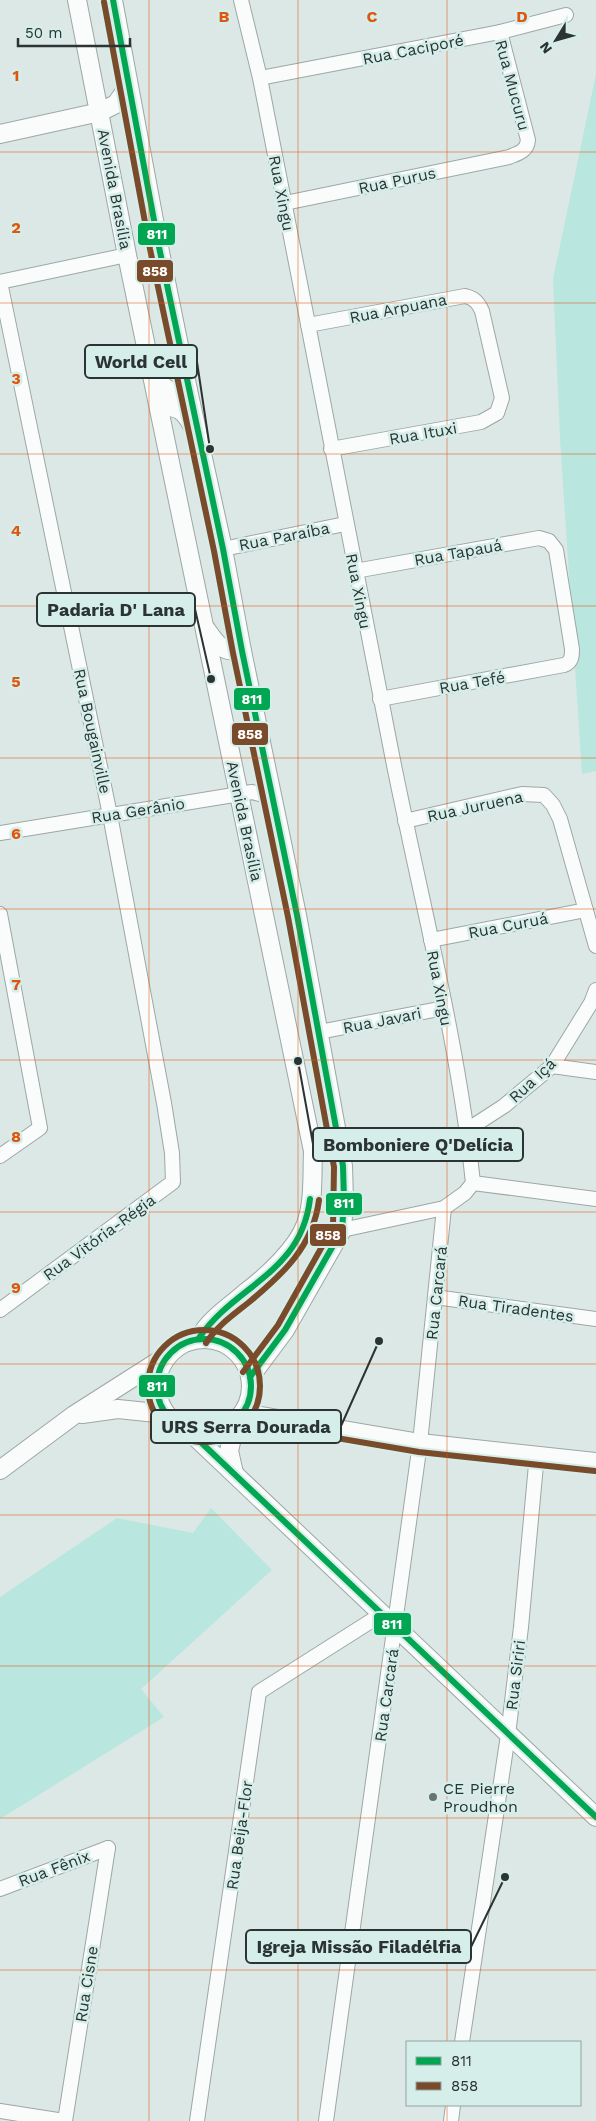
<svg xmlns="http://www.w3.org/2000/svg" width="596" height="2121" font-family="'Work Sans',sans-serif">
	<rect width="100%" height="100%" fill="#dce8e6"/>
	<g fill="#b9e6df">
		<polygon points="596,74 596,771 582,774 560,438 553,279"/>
		<polygon points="211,1508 272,1570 141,1689 164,1717 0,1819 0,1597 117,1518 193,1533"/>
	</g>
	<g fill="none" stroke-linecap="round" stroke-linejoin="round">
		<g stroke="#9da7a5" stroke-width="16">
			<g id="minor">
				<path d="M241,0L260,78C305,304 347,530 392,755C420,897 458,1039 473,1183"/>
				<polyline points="260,78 500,32 566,15"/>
				<path d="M285,203L509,157C519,153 527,151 528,140L500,32"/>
				<path d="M308,325L465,296C474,298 478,302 482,311L502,398L497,413L481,422L331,449"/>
				<polyline points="223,549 345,524"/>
				<path d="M355,571L539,538L549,541L556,550L572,649C572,656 572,662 564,665L380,699"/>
				<polyline points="405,821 522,794 544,795 553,805 560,819 596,946"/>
				<polyline points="0,833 252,792 263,795 273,802"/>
				<polyline points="0,914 40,1128 0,1156"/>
				<polyline points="431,940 586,910"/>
				<polyline points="319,1032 444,1008"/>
				<polyline points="552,1066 596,1072"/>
				<polyline points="467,1130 504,1106 552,1066 591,1003 596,990"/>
				<polyline points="473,1183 596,1199"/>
				<polyline points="342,1230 444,1208 465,1193 473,1183"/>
				<polyline points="435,1297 596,1319"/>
				<polyline points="0,1310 173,1182 172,1153 164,1103 110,815 0,282 127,255"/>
				<polyline points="0,1889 108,1848"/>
				<polyline points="462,2042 508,1735 521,1627 537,1454"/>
				<polyline points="0,2111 64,2121"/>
				<polyline points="65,2121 108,1848"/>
				<polyline points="197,2121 259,1692 382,1614"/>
				<polyline points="326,2121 420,1443 444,1208"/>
				<polyline points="451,2121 453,2105"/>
			</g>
		</g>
		<g stroke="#9da7a5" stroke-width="20">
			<g id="tertiary">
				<path d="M77,0L127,255L313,1151C312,1174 314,1202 306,1224C297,1249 266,1277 245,1293C228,1308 211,1318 199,1338"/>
				<polyline points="113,0 159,247 188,390 223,549 242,651 297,915 343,1166 344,1201 342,1230 285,1330 250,1377"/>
				<polyline points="0,134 100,112 116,104 128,87"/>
				<path d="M152,373C162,386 170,397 188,390"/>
				<path d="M159,407C179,406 184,410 193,427"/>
				<path d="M206,629C217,645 221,652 242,651"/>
				<circle cx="204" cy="1386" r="47"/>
				<polyline points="243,1413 420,1443 596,1462"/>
				<polyline points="82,1414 118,1409 166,1414"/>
				<polyline points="189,1431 596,1817"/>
				<polyline points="0,1470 74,1415 165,1357"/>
				<polyline points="234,1473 229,1451 236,1420"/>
			</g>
		</g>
		<use href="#minor" stroke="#fafcfb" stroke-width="14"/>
		<use href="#tertiary" stroke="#fafcfb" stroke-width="18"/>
		<g stroke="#d6eeea" stroke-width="10">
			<g id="bus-1">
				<polyline points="113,0 159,247 223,549 242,651 297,915 343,1166 344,1201 342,1230 285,1330 250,1377"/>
				<path d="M199,1338C235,1285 301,1274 310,1199"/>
				<circle cx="204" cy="1386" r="47"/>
				<polyline points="189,1431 596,1817"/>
			</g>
		</g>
		<g stroke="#d6eeea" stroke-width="10">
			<g id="bus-2">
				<polyline points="104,2 150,249 214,551 233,653 288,917 334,1167 333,1227 278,1325 243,1372"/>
				<circle cx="204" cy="1386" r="56"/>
				<path d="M206,1343C217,1326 233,1315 248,1303C283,1274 313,1247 319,1200"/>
				<polyline points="242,1422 419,1452 595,1471"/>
			</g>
		</g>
		<use href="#bus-1" stroke="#00a651" stroke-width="6"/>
		<use href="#bus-2" stroke="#7a4b2a" stroke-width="6"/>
	</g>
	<path fill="none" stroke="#df570e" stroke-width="1" stroke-opacity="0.55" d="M149,0V2121M298,0V2121M447,0V2042M0,152H596M0,303H596M0,454H596M0,606H596M0,758H596M0,909H596M0,1060H596M0,1212H596M0,1364H596M0,1515H596M0,1666H596M0,1818H596M0,1970H596M447,2105V2121"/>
	<circle fill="#697371" stroke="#d6eeea" stroke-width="2" cx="433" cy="1797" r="5"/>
	<g text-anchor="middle" stroke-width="5" stroke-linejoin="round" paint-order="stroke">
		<g font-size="16" fill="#2b3432" stroke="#d6eeea">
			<text transform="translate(413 49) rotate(-11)" y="6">Rua Caciporé</text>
			<text transform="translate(513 85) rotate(75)" y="6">Rua Mucuru</text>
			<text transform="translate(397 180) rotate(-12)" y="6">Rua Purus</text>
			<text transform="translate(115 189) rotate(79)" y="6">Avenida Brasília</text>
			<text transform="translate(282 193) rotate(79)" y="6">Rua Xingu</text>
			<text transform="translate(398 308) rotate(-11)" y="6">Rua Arpuana</text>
			<text transform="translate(423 433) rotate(-10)" y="6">Rua Ituxi</text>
			<text transform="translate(284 536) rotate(-11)" y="6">Rua Paraíba</text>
			<text transform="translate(458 552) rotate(-10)" y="6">Rua Tapauá</text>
			<text transform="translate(359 591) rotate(79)" y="6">Rua Xingu</text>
			<text transform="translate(472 682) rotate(-10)" y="6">Rua Tefé</text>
			<text transform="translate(93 731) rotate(78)" y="6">Rua Bougainville</text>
			<text transform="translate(475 806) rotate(-12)" y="6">Rua Juruena</text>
			<text transform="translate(138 810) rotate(-9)" y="6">Rua Gerânio</text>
			<text transform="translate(245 821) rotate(78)" y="6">Avenida Brasília</text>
			<text transform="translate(508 925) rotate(-11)" y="6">Rua Curuá</text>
			<text transform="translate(440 988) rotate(79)" y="6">Rua Xingu</text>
			<text transform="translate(382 1020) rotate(-11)" y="6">Rua Javari</text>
			<text transform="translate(532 1080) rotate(-43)" y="6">Rua Içá</text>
			<text transform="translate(99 1237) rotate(-36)" y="6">Rua Vitória-Régia</text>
			<text transform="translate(436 1293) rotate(-84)" y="6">Rua Carcará</text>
			<text transform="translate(516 1308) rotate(8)" y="6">Rua Tiradentes</text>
			<text transform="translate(515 1675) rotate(-83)" y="6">Rua Siriri</text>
			<text transform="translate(386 1695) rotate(-82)" y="6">Rua Carcará</text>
			<text transform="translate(239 1835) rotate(-82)" y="6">Rua Beija-Flor</text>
			<text transform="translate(54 1868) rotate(-21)" y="6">Rua Fênix</text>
			<text transform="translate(86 1984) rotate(-81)" y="6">Rua Cisne</text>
		</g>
		<g font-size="16" fill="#2b3432" stroke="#d6eeea" text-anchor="start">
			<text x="443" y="1794">CE Pierre<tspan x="443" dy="18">Proudhon</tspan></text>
		</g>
	</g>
	<g font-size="16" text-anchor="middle" font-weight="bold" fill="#df570e" stroke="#d6eeea" stroke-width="5" stroke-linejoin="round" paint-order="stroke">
		<text x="224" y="22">B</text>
		<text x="372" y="22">C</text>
		<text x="522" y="22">D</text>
		<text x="16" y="81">1</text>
		<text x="16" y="233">2</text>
		<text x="16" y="384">3</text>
		<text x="16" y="536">4</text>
		<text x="16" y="687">5</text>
		<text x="16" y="839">6</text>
		<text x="16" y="990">7</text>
		<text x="16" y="1142">8</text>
		<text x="16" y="1293">9</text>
	</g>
	<path fill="none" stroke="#2b3432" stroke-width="2" d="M210 449L197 362M211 679L195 609M298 1061L313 1144M379 1341L341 1426M505 1877L471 1947"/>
	<g fill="#2b3432" stroke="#d6eeea" stroke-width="2">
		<circle cx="210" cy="449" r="5"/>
		<circle cx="211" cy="679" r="5"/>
		<circle cx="298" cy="1061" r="5"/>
		<circle cx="379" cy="1341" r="5"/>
		<circle cx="505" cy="1877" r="5"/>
	</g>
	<g fill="#d6eeea" stroke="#2b3432" stroke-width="2">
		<rect x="85" y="345" width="112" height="33" rx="5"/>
		<rect x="37" y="593" width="158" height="33" rx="5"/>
		<rect x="313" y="1128" width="210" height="33" rx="5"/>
		<rect x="151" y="1410" width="190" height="33" rx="5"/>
		<rect x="246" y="1930" width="225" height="33" rx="5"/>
	</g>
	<g font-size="18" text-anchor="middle" font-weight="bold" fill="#2b3432">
		<text x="141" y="368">World Cell</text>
		<text x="116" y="616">Padaria D' Lana</text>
		<text x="418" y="1151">Bomboniere Q'Delícia</text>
		<text x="246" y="1433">URS Serra Dourada</text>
		<text x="359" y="1953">Igreja Missão Filadélfia</text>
	</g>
	<g stroke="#d6eeea" stroke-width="2">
		<rect x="137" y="222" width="39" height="24" rx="5" fill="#00a651"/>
		<rect x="136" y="259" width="38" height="24" rx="5" fill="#7a4b2a"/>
		<rect x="233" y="687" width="38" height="24" rx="5" fill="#00a651"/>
		<rect x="231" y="722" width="38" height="24" rx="5" fill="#7a4b2a"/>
		<rect x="325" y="1192" width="38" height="24" rx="5" fill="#00a651"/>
		<rect x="309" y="1223" width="38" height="24" rx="5" fill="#7a4b2a"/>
		<rect x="138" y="1374" width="38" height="24" rx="5" fill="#00a651"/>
		<rect x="373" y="1612" width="39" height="24" rx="5" fill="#00a651"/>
	</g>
	<g font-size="14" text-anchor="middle" font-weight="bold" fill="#fff">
		<text x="157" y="239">811</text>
		<text x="155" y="276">858</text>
		<text x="252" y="704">811</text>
		<text x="250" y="739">858</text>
		<text x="344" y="1208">811</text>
		<text x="328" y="1240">858</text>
		<text x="157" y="1391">811</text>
		<text x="392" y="1629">811</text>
	</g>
	<rect x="406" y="2041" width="175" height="65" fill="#d6eeea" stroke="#92a4a0"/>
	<rect x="416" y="2057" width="25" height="8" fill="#00a651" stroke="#92a4a0"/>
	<text x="451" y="2066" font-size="15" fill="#2b3432">811</text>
	<rect x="416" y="2082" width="25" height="8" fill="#7a4b2a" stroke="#92a4a0"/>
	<text x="451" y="2091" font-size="15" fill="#2b3432">858</text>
	<g transform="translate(556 40) rotate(233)" stroke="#d6eeea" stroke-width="4" paint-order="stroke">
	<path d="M0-4L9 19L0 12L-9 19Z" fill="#2b3432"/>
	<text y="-8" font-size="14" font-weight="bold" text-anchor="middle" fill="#2b3432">N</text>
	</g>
	<path d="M18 38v8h112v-8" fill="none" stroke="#2b3432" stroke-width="2.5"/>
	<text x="25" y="38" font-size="15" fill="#2b3432" stroke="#d6eeea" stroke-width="4" paint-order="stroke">50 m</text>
</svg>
